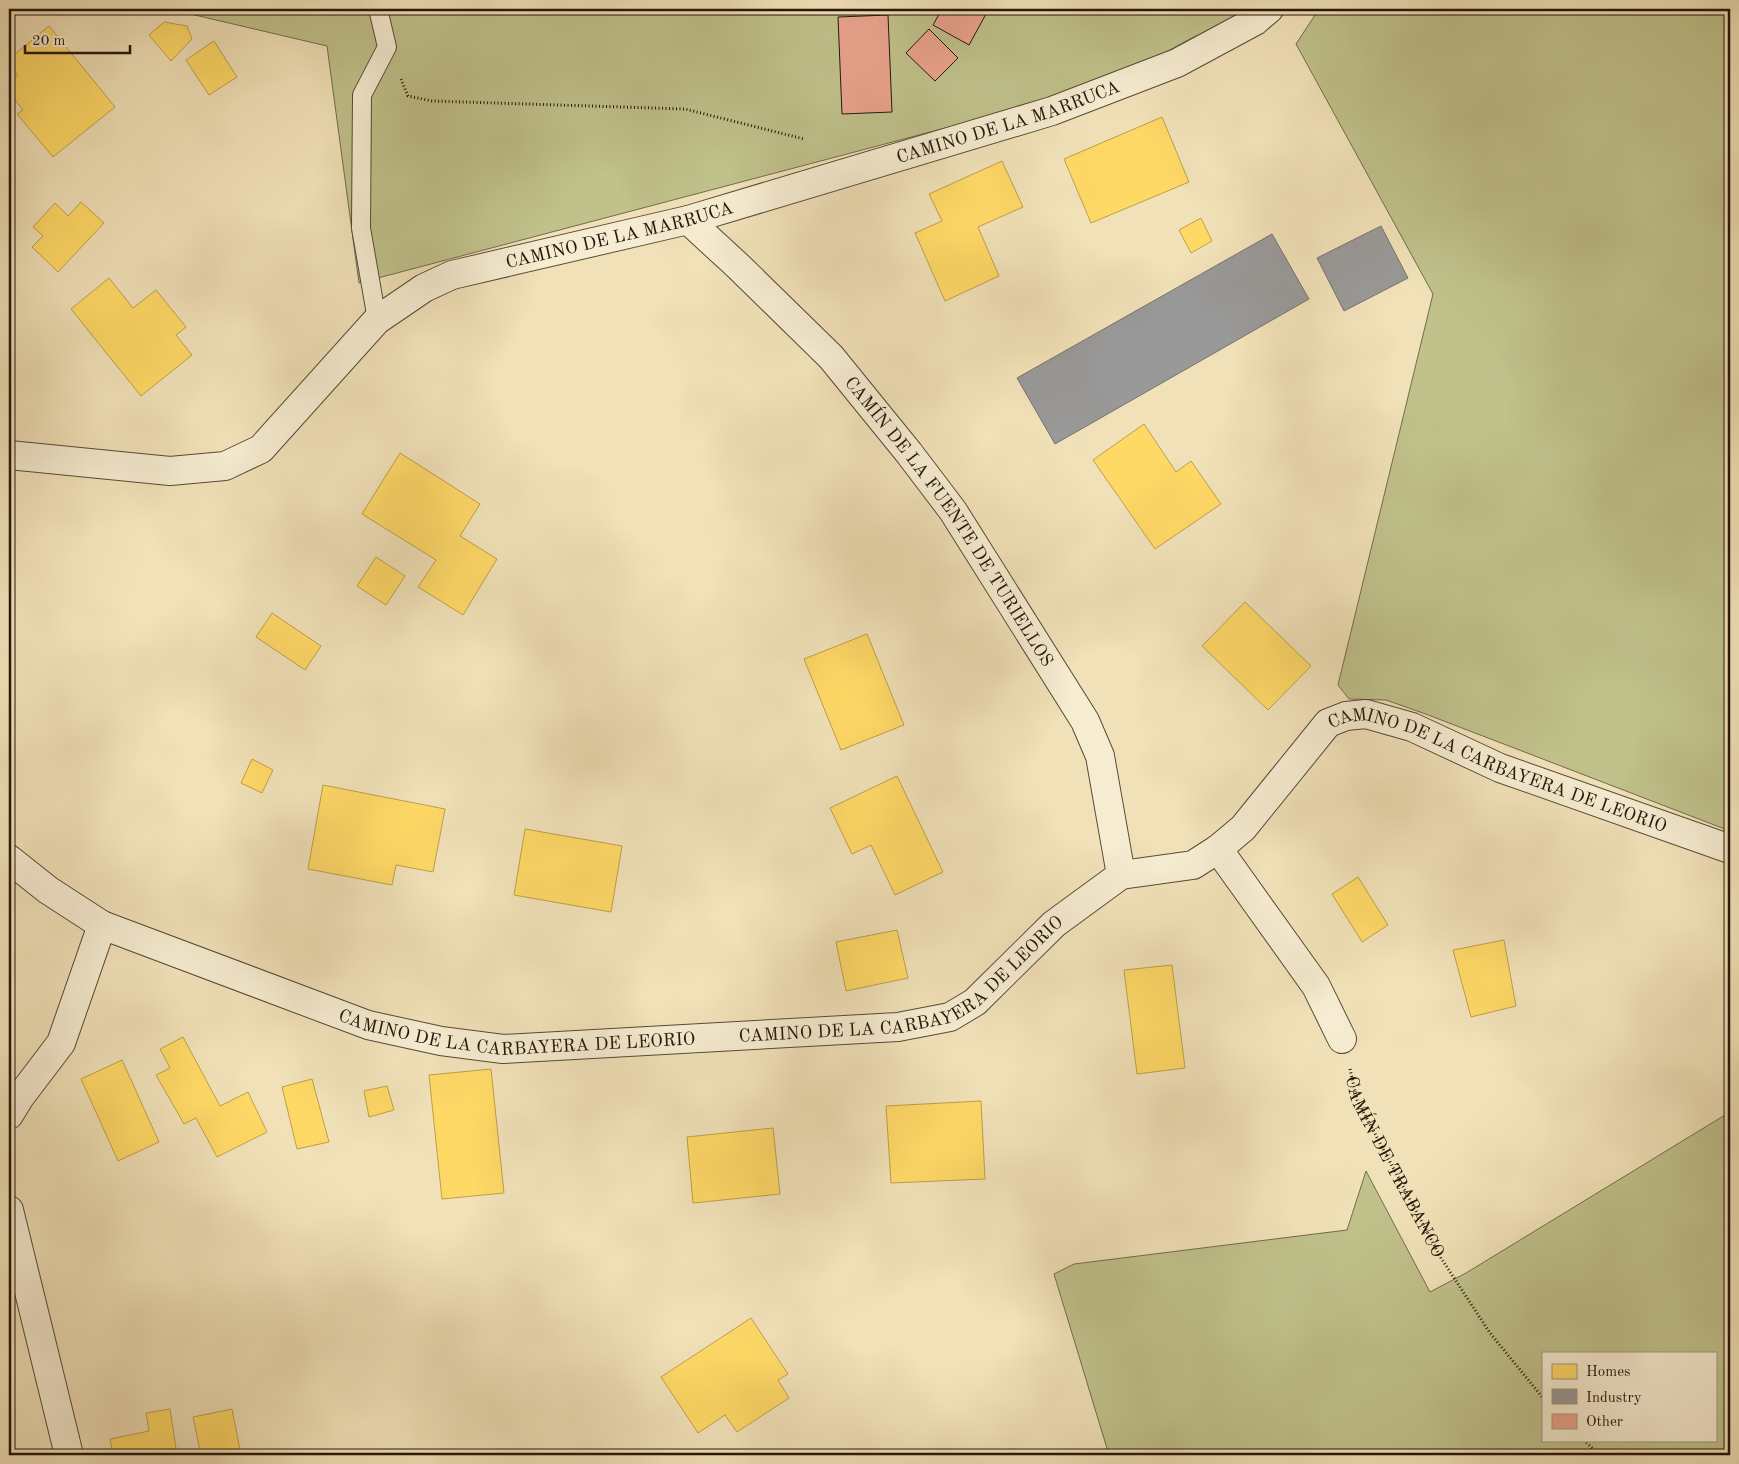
<svg xmlns="http://www.w3.org/2000/svg" width="1739" height="1464" font-family="'Old Standard TT',serif">
	<rect width="100%" height="100%" fill="#f1e1b8"/>
	<filter id="stains"><feTurbulence type="fractalNoise" baseFrequency=".004" numOctaves="4"/><feColorMatrix values="0 0 0 0 .2 0 0 0 0 .09 0 0 0 0 .02 0 0 0 .5 -.17"/></filter>
	<radialGradient id="worn" r=".72"><stop offset=".6" stop-color="#630" stop-opacity="0"/><stop offset="1" stop-color="#630" stop-opacity=".3"/></radialGradient>
	<g fill="#c0c18b" stroke="#726c4a" fill-rule="evenodd">
		<polygon points="169,9 1249,9 1244,13 1190,39 1122,76 1059,98 359,283 327,46"/>
		<polygon points="1319,9 1730,9 1730,831 1423,713 1386,700 1349,699 1338,685 1433,294 1296,44"/>
		<path d="M1730,1112V1455H1109L1054,1274L1074,1264L1347,1230L1366,1171L1430,1292L1466,1273ZM1543,1353H1715V1440H1543Z"/>
	</g>
	<g fill="#ffd966" stroke="#bd9f4a">
		<polygon points="164,22 187,26 192,39 171,61 149,35"/>
		<polygon points="49,26 115,107 53,157 17,114 23,110 9,92 9,83 18,75 9,64 9,59"/>
		<polygon points="214,41 237,77 209,95 186,60"/>
		<polygon points="1162,117 1189,182 1091,223 1064,159"/>
		<polygon points="1002,161 1023,207 978,227 999,276 945,301 915,233 942,221 929,194"/>
		<polygon points="81,202 104,223 58,272 32,247 43,236 33,227 55,203 68,216"/>
		<polygon points="1201,218 1212,241 1191,253 1179,230"/>
		<polygon points="109,278 133,308 156,290 186,327 176,335 192,355 141,396 71,309"/>
		<polygon points="1144,424 1176,472 1191,461 1221,504 1155,549 1093,460"/>
		<polygon points="400,453 480,504 460,536 497,559 463,615 418,587 436,560 362,514"/>
		<polygon points="376,557 405,576 386,605 357,586"/>
		<polygon points="1245,602 1311,666 1268,710 1202,646"/>
		<polygon points="272,613 321,646 305,670 256,637"/>
		<polygon points="867,634 904,725 841,750 804,659"/>
		<polygon points="252,759 273,770 262,793 241,783"/>
		<polygon points="897,776 943,872 895,895 871,845 852,854 830,808"/>
		<polygon points="323,785 445,809 433,872 396,865 392,885 308,869"/>
		<polygon points="525,829 622,846 611,912 514,895"/>
		<polygon points="1358,877 1388,925 1362,942 1332,894"/>
		<polygon points="897,930 908,978 846,991 836,942"/>
		<polygon points="1504,940 1516,1006 1471,1017 1453,950"/>
		<polygon points="1172,965 1185,1068 1137,1074 1124,970"/>
		<polygon points="183,1037 220,1106 248,1092 267,1132 217,1157 196,1118 184,1124 156,1075 170,1068 160,1049"/>
		<polygon points="122,1060 159,1142 118,1161 81,1079"/>
		<polygon points="491,1069 504,1193 442,1199 429,1075"/>
		<polygon points="312,1079 329,1142 297,1149 282,1087"/>
		<polygon points="387,1086 394,1110 369,1117 364,1091"/>
		<polygon points="981,1101 985,1179 891,1183 886,1106"/>
		<polygon points="773,1128 780,1194 693,1203 687,1137"/>
		<polygon points="751,1318 788,1374 778,1380 789,1398 737,1432 725,1415 698,1433 661,1377"/>
		<polygon points="170,1409 177,1455 113,1455 110,1439 149,1431 146,1413"/>
		<polygon points="232,1409 240,1450 213,1455 201,1455 193,1417"/>
	</g>
	<g fill="#999" stroke="#76726e">
		<polygon points="1381,226 1408,278 1344,311 1317,258"/>
		<polygon points="1272,234 1309,299 1055,444 1017,378"/>
	</g>
	<g fill="#eaa38e" stroke="#23170a">
		<polygon points="942,9 976,9 986,14 969,45 933,25"/>
		<polygon points="888,15 892,112 842,114 838,17"/>
		<polygon points="929,29 958,58 935,81 906,53"/>
	</g>
	<g fill="none" stroke-linecap="round" stroke-linejoin="round">
		<g stroke="#564a36" stroke-width="20">
			<polyline id="lane" points="377,320 361,228 362,95 387,47 378,9"/>
		</g>
		<g stroke="#564a36" stroke-width="30">
			<g id="street">
				<path id="s2" d="M688,220L738,266L831,357L909,453L953,511L1085,721L1100,756L1121,875"/>
				<path id="s3" d="M9,455L170,471L225,466L261,449L377,320L424,288L452,275L688,220L1052,111L1177,63L1255,21L1269,9"/>
				<polyline points="1218,849 1316,986 1342,1039"/>
				<path id="s4" d="M9,859L48,890L102,925L368,1025L441,1041L503,1049L898,1027L950,1017L975,1002L1054,924L1121,875L1193,865L1218,849L1243,828L1328,723L1346,716L1366,714L1412,727L1500,768L1730,849"/>
				<polyline points="9,1115 20,1097 61,1043 102,925"/>
				<polyline points="9,1210 69,1455"/>
			</g>
		</g>
		<g stroke="#23170a" stroke-width="3" stroke-dasharray="1 2.5" stroke-linecap="butt">
			<polyline points="401,79 408,96 432,101 685,109 804,139"/>
			<path id="s1" d="M1350,1069L1357,1100L1441,1258L1490,1333L1543,1398"/>
			<polyline points="1584,1440 1599,1455"/>
		</g>
		<use href="#lane" stroke="#f6ecd1" stroke-width="18"/>
		<use href="#street" stroke="#f6ecd1" stroke-width="28"/>
	</g>
	<g text-anchor="middle" stroke-width="5" stroke-linejoin="round" paint-order="stroke">
		<g font-size="18" fill="#23170a" stroke="#f6ecd1">
			<text dy="6" stroke="none"><textPath href="#s3" startOffset="1095">CAMINO DE LA MARRUCA</textPath></text>
			<text dy="6" stroke="none"><textPath href="#s3" startOffset="690">CAMINO DE LA MARRUCA</textPath></text>
			<text dy="6" stroke="none"><textPath href="#s2" startOffset="401">CAMÍN DE LA FUENTE DE TURIELLOS</textPath></text>
			<text dy="6" stroke="none"><textPath href="#s4" startOffset="1658">CAMINO DE LA CARBAYERA DE LEORIO</textPath></text>
			<text dy="6" stroke="none"><textPath href="#s4" startOffset="952">CAMINO DE LA CARBAYERA DE LEORIO</textPath></text>
			<text dy="6" stroke="none"><textPath href="#s4" startOffset="548">CAMINO DE LA CARBAYERA DE LEORIO</textPath></text>
			<text dy="6" stroke="none"><textPath href="#s1" startOffset="108">CAMÍN DE TRABANCO</textPath></text>
		</g>
	</g>
	<rect width="1739" height="1464" fill="none" stroke="#f1e1b8" stroke-width="30"/>
	<rect x="10" y="10" width="1719" height="1444" fill="none" stroke="#23170a" stroke-width="2.5"/>
	<rect x="15" y="15" width="1709" height="1434" fill="none" stroke="#23170a"/>
	<rect x="1542" y="1352" width="175" height="90" fill="#f6ecd1" stroke="#a29781"/>
	<rect x="1552" y="1364" width="25" height="15" fill="#ffd966" stroke="#a29781"/>
	<text x="1586" y="1376" font-size="15" fill="#23170a">Homes</text>
	<rect x="1552" y="1389" width="25" height="15" fill="#999999" stroke="#a29781"/>
	<text x="1586" y="1402" font-size="15" fill="#23170a">Industry</text>
	<rect x="1552" y="1414" width="25" height="15" fill="#eaa38e" stroke="#a29781"/>
	<text x="1586" y="1426" font-size="15" fill="#23170a">Other</text>
	<path d="M25 45v8h105v-8" fill="none" stroke="#23170a" stroke-width="2.5"/>
	<text x="32" y="45" font-size="15" fill="#23170a" stroke="#f6ecd1" stroke-width="4" paint-order="stroke">20 m</text>
	<rect width="100%" height="100%" filter="url(#stains)"/>
	<rect width="100%" height="100%" fill="url(#worn)"/>
</svg>
